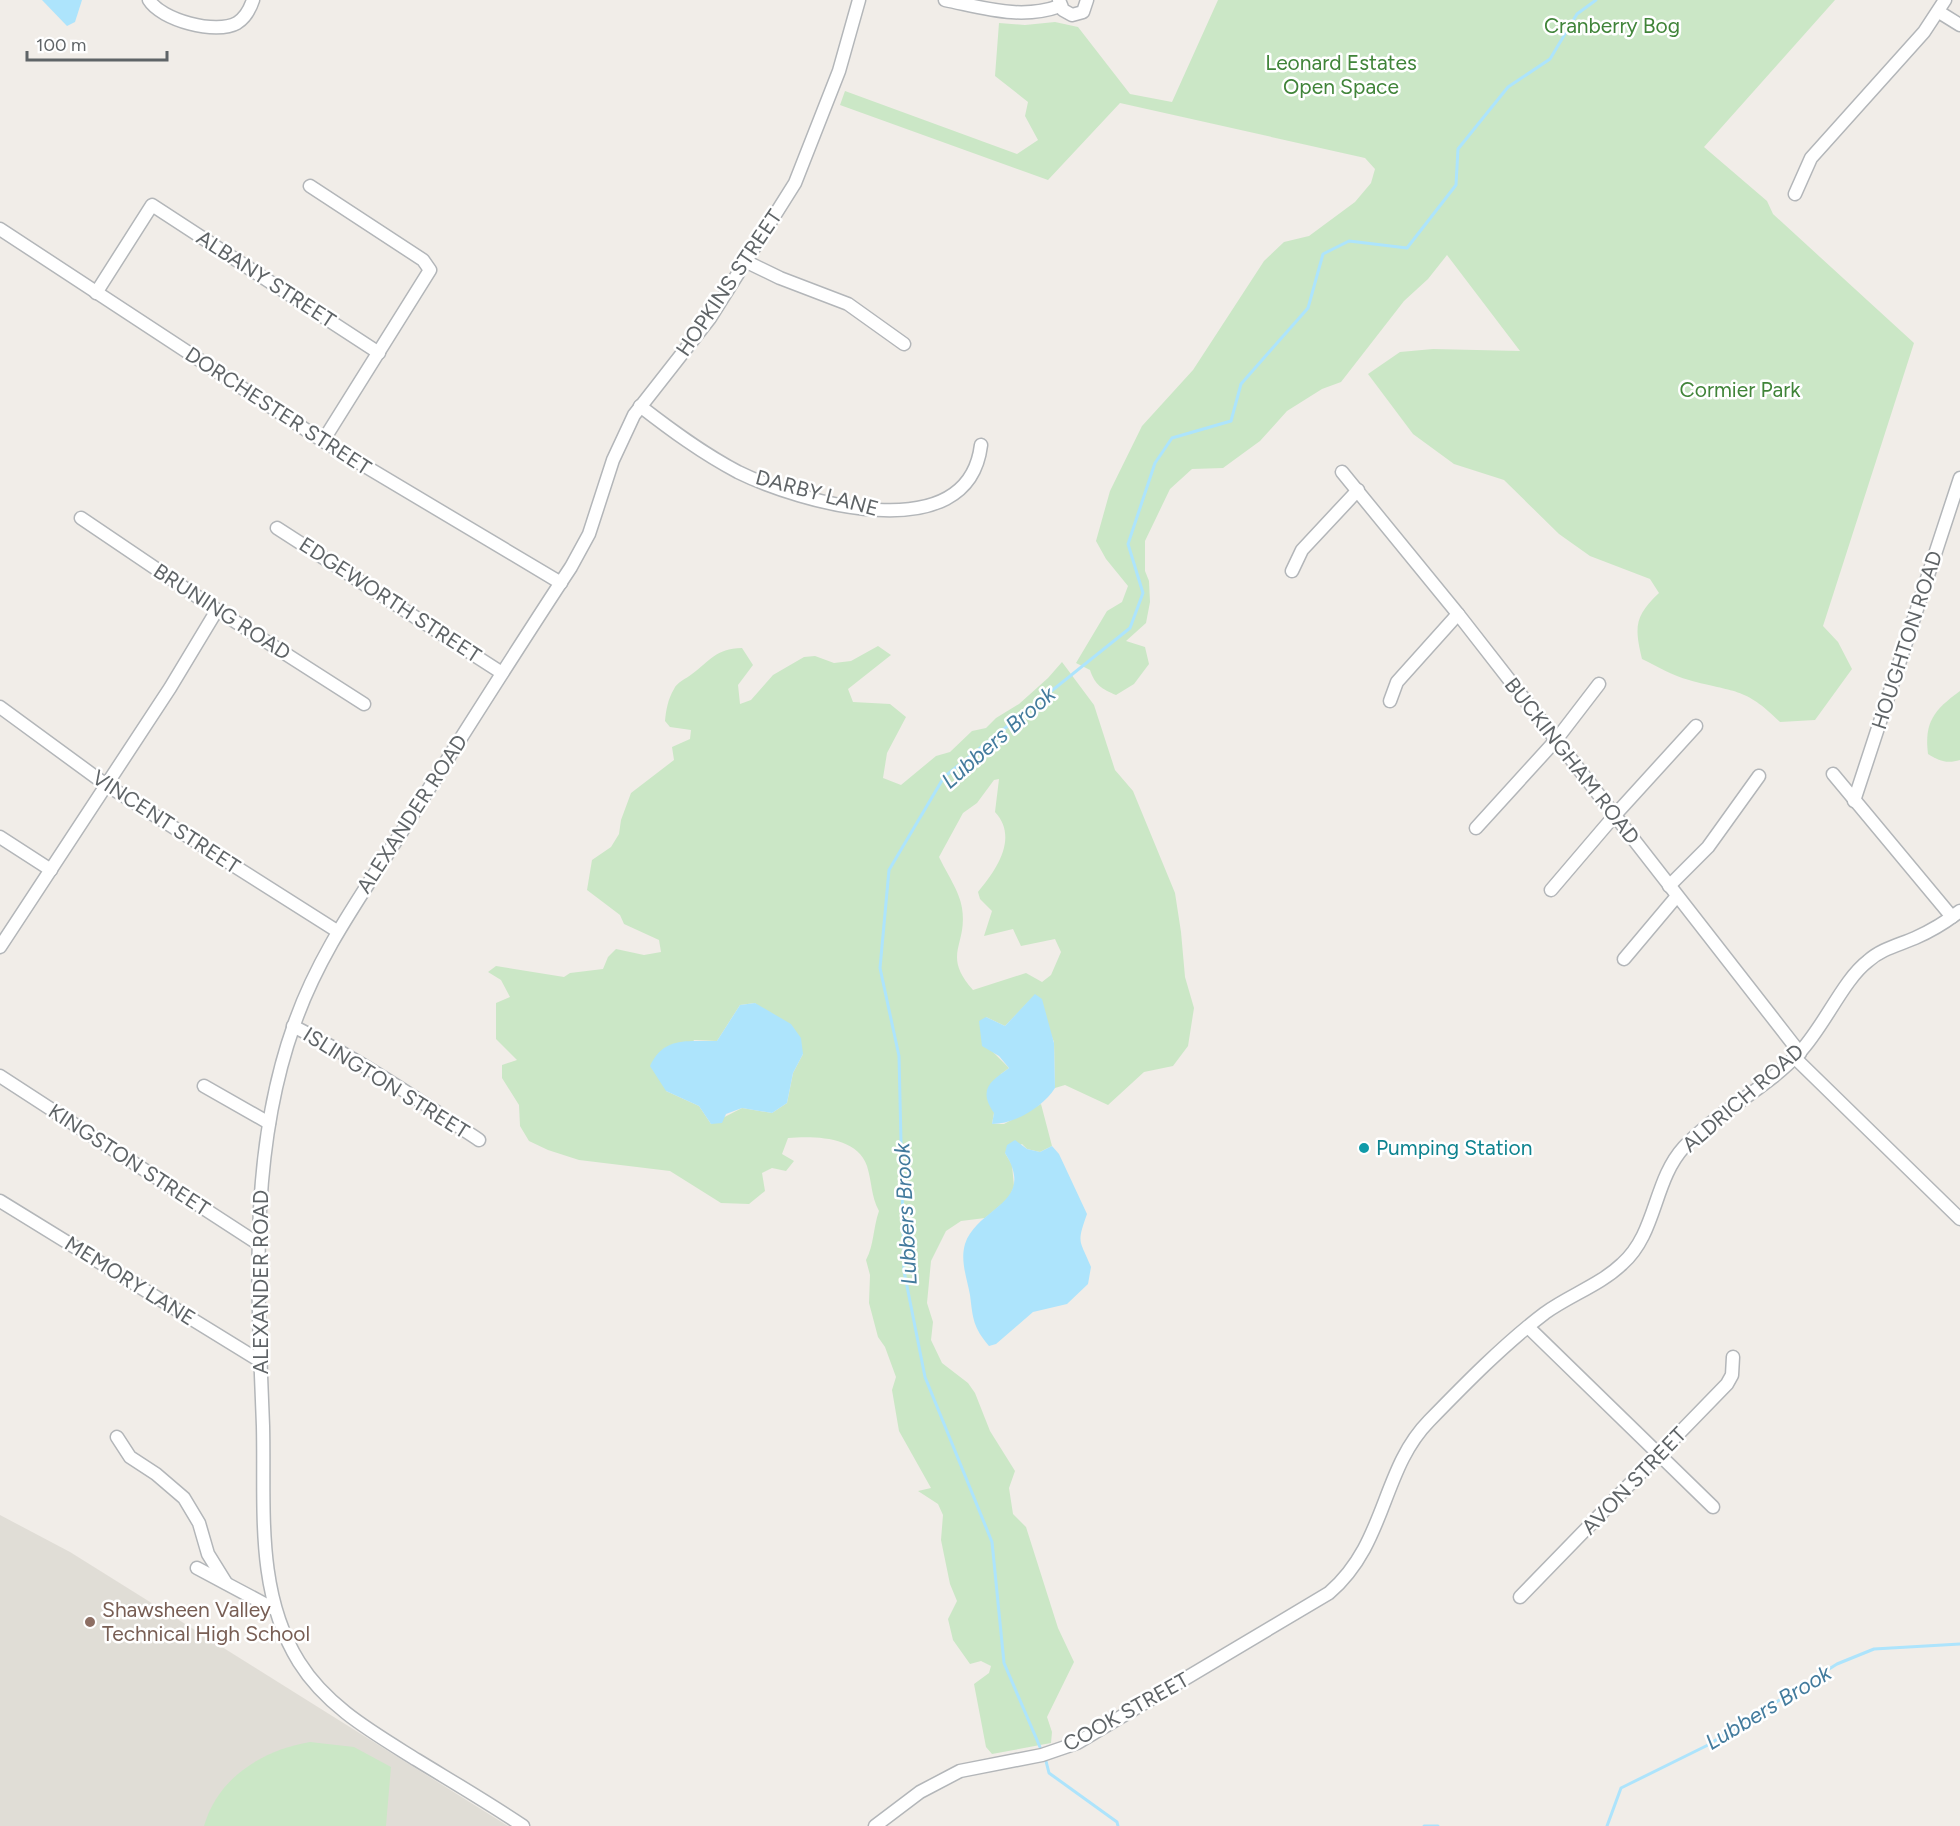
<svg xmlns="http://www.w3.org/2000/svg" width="1960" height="1826" font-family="Figtree,sans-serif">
	<rect width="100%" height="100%" fill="#f1ede8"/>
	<polygon fill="#e0ddd6" points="0,1515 70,1552 508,1826 0,1826"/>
	<g fill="#cbe7c6" fill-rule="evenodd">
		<path d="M1218,0H1835L1704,147L1767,201L1773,214L1914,343L1823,626L1838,642L1852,669L1815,720L1780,722C1744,686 1734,693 1689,680C1673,676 1657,666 1642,659C1634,626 1635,616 1659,593L1650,579L1590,556L1559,534L1504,480L1454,464L1413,434L1368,374L1400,352L1433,349L1520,351L1447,255L1428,279L1404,301L1341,382L1322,389L1287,411L1260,441L1223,468L1192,469L1170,489L1145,541V571L1149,581L1150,602L1146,623L1126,641L1145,647L1149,664L1134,684L1116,695C1102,689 1095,685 1090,670L1076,663L1107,611L1122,602L1128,586L1106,559L1096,541L1110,491L1142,426L1193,370L1264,261L1284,242L1309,236L1355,202L1371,183L1375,169L1365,158L1120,103L1048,180L840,105L845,91L1017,154L1038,140L1025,116L1028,102L995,76L999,23L1025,25L1055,22L1078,27L1130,94L1172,102Z"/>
		<path d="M878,646L891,655L848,689L853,702L890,704L906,717L887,753L883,778L901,785L936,756L950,752L972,731L986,728L996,718L1019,704L1048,678L1062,662L1094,705L1115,770L1133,791L1175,893L1181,932L1185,977L1194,1008L1188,1046L1173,1066L1144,1072L1108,1105L1065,1085L1055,1088L1054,1042L1035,995L1005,1026L986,1017L989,1048L1009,1068L1001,1074L992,1124H1004L1041,1104L1052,1146L1040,1152L1027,1149L1022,1144L1005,1153L1012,1165L1014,1186L1009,1198L985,1218L961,1221L946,1231L931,1261L927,1303L933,1322L931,1340L942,1363L968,1383L975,1393L990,1431L1015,1471L1009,1488L1013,1514L1026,1527L1058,1628L1074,1662L1047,1717L1052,1732L1051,1743L992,1754L986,1747L974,1684L989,1673L991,1666L981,1661L970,1664L953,1640L948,1619L957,1601L950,1584L941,1540L943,1515L938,1504L918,1491L931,1488L899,1431L892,1390L896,1377L885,1347L878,1337L869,1303L870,1275L866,1260C874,1245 873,1228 879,1211C871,1196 872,1182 867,1166C857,1136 814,1136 788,1138L782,1154L794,1161L786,1171L772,1168L762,1173L765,1191L749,1204L721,1203L670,1171L579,1160L548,1150L529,1141L520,1126L519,1105L502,1078V1065L517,1060L496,1039V1003L510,997L501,980L488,972L496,966L564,977L570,973L603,969L608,957L616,949L644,955L661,952L659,940L624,924L620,915L587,890L592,860L611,847L619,834L621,820L631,793L674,760L672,747L690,739L691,730L670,727L665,721C666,710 668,699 674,689C677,682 686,679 692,674C711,660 715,649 742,648L753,665L738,685L740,704L751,700L773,675L804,657L815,656L834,663L851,661ZM999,779L995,812C1019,838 996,870 978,892L980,899L992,911L984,936L1013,929L1021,946L1055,939L1061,952L1051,975L1042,982L1026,973L973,990C941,954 968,946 962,908C960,892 946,872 939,857L963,813L977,803L994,780ZM755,1003L803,1054L793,1073L787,1103L772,1113L742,1108L711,1124L699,1106L666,1091L694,1040L717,1041L740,1005Z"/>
		<path d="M1960,691V760C1947,764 1939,761 1928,754C1924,722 1934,710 1960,691Z"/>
		<path d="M310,1742L354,1747L391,1767L386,1826H204C218,1777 263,1750 310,1742Z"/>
	</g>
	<g fill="#ade4fc">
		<polygon points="42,0 82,0 75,22 67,26"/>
		<path d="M1035,994L1042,999L1054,1043L1055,1088C1043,1107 1015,1124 992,1124L994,1113C977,1088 992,1081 1009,1068L999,1056L982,1046L979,1021L986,1017L1005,1026Z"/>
		<path d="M755,1003L791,1024L801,1038L803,1054L793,1073L787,1103L772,1113L742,1108L726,1114L722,1123L711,1124L699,1106L666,1091L650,1066C664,1035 690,1042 717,1041L740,1005Z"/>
		<path d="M1015,1140L1027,1149L1040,1152L1052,1146L1059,1154L1087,1214C1076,1245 1080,1239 1091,1267L1088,1284L1067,1304L1033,1312L996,1344L989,1346C973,1327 973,1319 970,1295C967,1278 960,1261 965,1244C978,1206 1037,1204 1005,1153L1007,1145Z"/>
	</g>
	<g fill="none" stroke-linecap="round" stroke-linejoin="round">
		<g stroke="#ade4fc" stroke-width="3">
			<polyline points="1040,1747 1004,1663 992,1542 925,1377 904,1271 899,1056 880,968 889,870 944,777 1130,628 1143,593 1128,544 1155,463 1172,438 1231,421 1241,384 1308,308 1323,254 1349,241 1407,248 1456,185 1458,149 1508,87 1550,59 1577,14 1596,0"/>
			<polyline points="1046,1761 1049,1773 1117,1822 1118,1826"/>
			<polyline points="1424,1826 1438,1826"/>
			<polyline points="1607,1826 1621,1788 1708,1745 1837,1664 1874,1649 1960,1644"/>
		</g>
		<g stroke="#b3b6b9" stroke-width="15">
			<g id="minor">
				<path d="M149,0C161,20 216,35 237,23C245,18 250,9 253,0"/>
				<path d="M945,0C985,8 1021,20 1060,6"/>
				<polyline points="1059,0 1063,10 1072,15 1083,12 1087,0"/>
				<polyline points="1939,12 1960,25"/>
				<polyline points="310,186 423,260 430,270 323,441"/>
				<polyline points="1795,194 1811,158 1924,32 1945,0"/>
				<polyline points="0,229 323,441 561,583"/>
				<polyline points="747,262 780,278 848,304 904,344"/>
				<polyline points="96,293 152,205 379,353"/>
				<path d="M640,406C671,430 702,453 738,472C799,502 968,552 981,445"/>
				<polyline points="1342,472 1458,614 1800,1053"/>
				<polyline points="81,518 217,610 364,704"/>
				<polyline points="277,528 502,673"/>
				<polyline points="1292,571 1302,550 1358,490"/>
				<polyline points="1390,701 1397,682 1458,614"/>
				<polyline points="0,707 105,784 337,931"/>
				<polyline points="1833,774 1952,917"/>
				<polyline points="1854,801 1960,478"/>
				<polyline points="1476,828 1556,740 1599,684"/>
				<polyline points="0,837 51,870"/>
				<polyline points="1669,886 1708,847 1759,776"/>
				<polyline points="1551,890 1615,815 1696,726"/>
				<polyline points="0,947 170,688 217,610"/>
				<polyline points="1624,959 1677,896"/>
				<path d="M293,1026C358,1059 419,1100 479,1140"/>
				<polyline points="1795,1058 1960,1219"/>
				<polyline points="0,1076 257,1243"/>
				<polyline points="204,1086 269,1123"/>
				<polyline points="0,1201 260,1361"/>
				<polyline points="1528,1327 1713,1507"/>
				<polyline points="117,1437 130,1457 156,1474 184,1498 199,1523 208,1554 226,1583"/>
				<polyline points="197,1568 274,1609"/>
				<polyline points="1520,1597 1727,1384 1732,1375 1733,1357"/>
				<path d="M523,1826C489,1803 453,1782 417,1760C374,1733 327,1707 299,1662C255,1592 265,1506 263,1426C258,1292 248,1154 294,1025C318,955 361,896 401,833C457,744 513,655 571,567L589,534L613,460L634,415L710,318L795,183L839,71L859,0"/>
				<path d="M875,1826L920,1792L960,1771L1042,1755L1077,1743L1329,1593C1387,1543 1381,1470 1429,1421C1465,1384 1504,1344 1545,1313C1570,1295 1600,1285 1622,1264C1657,1233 1653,1181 1684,1147C1718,1111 1766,1089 1799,1053C1824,1027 1843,980 1868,961C1881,949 1899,945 1915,938C1931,931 1946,922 1960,911"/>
			</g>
		</g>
		<use href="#minor" stroke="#fff" stroke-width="12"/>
	</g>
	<circle fill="#0f9aa8" stroke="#fff" stroke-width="2" cx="1364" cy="1148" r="6"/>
	<circle fill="#8d6e63" stroke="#fff" stroke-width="2" cx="90" cy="1622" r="6"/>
	<g text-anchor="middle" stroke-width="5" stroke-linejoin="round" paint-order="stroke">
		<g font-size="21" fill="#408439" stroke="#fff">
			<text x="1612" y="33">Cranberry Bog</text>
			<text x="1341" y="70">Leonard Estates<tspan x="1341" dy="24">Open Space</tspan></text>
			<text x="1740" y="397">Cormier Park</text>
		</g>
		<g font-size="21" fill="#5f6467" stroke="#fff">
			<text transform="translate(266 279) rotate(33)" y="7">ALBANY STREET</text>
			<text transform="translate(729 283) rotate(-56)" y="7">HOPKINS STREET</text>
			<text transform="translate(278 411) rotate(33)" y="7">DORCHESTER STREET</text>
			<text transform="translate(817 493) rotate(15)" y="7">DARBY LANE</text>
			<text transform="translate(390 600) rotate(33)" y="7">EDGEWORTH STREET</text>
			<text transform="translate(222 612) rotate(33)" y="7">BRUNING ROAD</text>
			<text transform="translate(1907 640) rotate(-72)" y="7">HOUGHTON ROAD</text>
			<text transform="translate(1572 761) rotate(52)" y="7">BUCKINGHAM ROAD</text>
			<text transform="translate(412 814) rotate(-57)" y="7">ALEXANDER ROAD</text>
			<text transform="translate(166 822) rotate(33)" y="7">VINCENT STREET</text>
			<text transform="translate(386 1083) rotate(32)" y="7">ISLINGTON STREET</text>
			<text transform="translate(1743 1098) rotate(-41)" y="7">ALDRICH ROAD</text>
			<text transform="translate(129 1160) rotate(33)" y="7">KINGSTON STREET</text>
			<text transform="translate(130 1281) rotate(32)" y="7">MEMORY LANE</text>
			<text transform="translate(261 1282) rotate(-90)" y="7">ALEXANDER ROAD</text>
			<text transform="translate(1634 1481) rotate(-46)" y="7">AVON STREET</text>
			<text transform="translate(1126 1712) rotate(-29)" y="7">COOK STREET</text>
		</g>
		<g font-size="21" fill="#0d838f" stroke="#fff" text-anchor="start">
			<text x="1376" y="1155">Pumping Station</text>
		</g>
		<g font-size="21" fill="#785e54" stroke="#fff" text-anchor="start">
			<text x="102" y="1617">Shawsheen Valley<tspan x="102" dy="24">Technical High School</tspan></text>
		</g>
		<g font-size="22" font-style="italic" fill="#437b9d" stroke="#fff">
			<text transform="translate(998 737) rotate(-41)" y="8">Lubbers Brook</text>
			<text transform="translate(905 1214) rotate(-93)" y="8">Lubbers Brook</text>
			<text transform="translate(1768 1707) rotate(-31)" y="8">Lubbers Brook</text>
		</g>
	</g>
	<path d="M27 51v9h140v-9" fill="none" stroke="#5f6467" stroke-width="3"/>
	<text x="36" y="51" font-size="18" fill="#5f6467" stroke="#ffffff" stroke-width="4.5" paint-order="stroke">100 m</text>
</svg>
